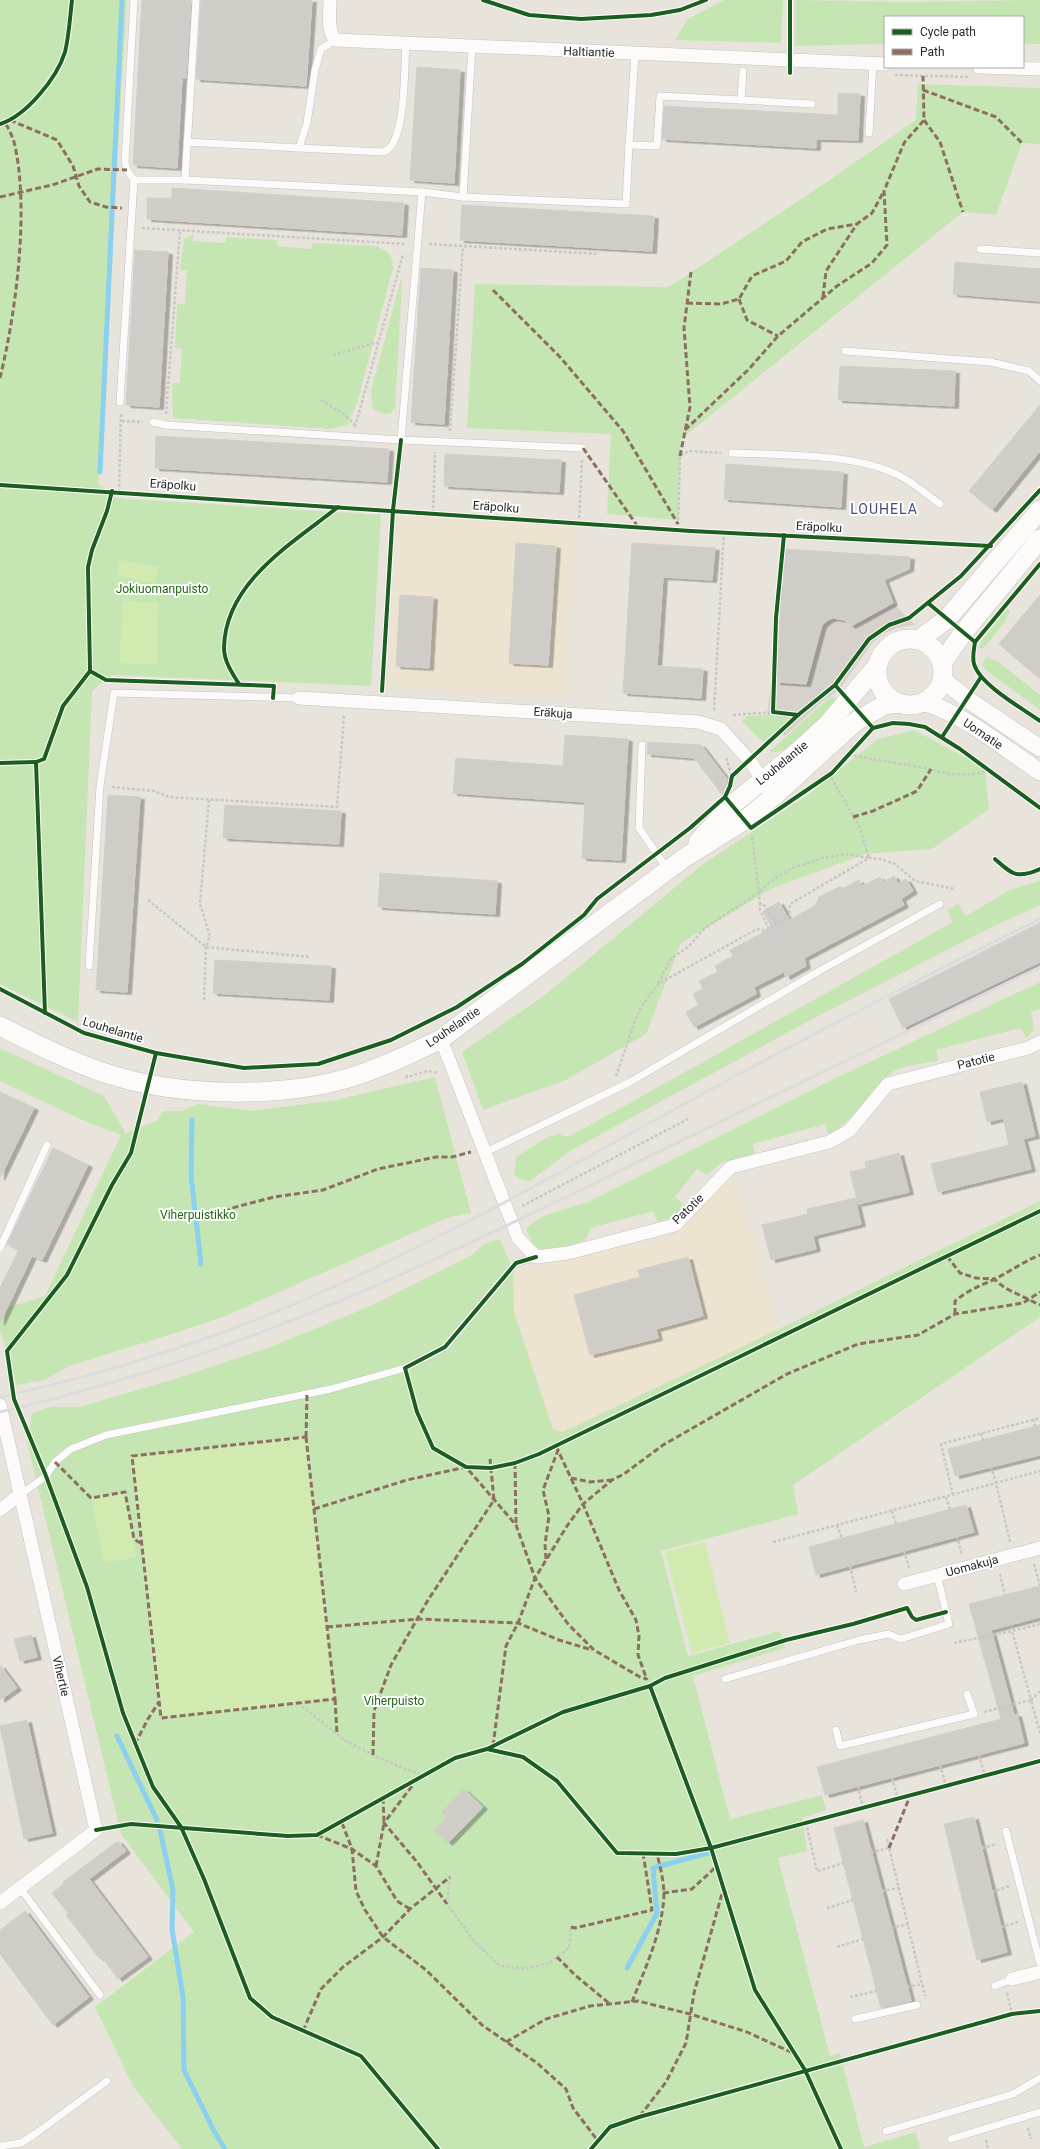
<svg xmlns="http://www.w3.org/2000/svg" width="1040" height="2149" font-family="Roboto,sans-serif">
	<defs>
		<filter id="shadow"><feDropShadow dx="4.5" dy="2.5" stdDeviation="0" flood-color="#0004"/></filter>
	</defs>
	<rect width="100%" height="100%" fill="#e8e4dc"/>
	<g fill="#ece4d0">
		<polygon points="398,516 575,526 566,697 388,687"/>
		<polygon points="732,1174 752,1234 777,1330 563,1432 549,1427 494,1331 513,1271 677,1236"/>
	</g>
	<g fill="#c5e6b2">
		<polygon points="0,0 127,0 98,483 116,498 381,515 371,686 112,675 92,691 78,1022 0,984"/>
		<polygon points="724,0 783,0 781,43 675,40 688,19"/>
		<polygon points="795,0 905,2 1040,0 1040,44 1023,44 1023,17 885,17 885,44 795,46"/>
		<polygon points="918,84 1040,88 1040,144 1022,143 996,215 963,212 681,439 678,520 607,514 611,434 467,428 475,284 669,287 818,188 916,120"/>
		<path d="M193,235V241L226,243V237L277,240V246L311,249L312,243L375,246C386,249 394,255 393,268L357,404L347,425L330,429L173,418L172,383H180L182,349L175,348L177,304H185L187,270H180L184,239Z"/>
		<polygon points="401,279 402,282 395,407 391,413 384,414 373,409 371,391"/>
		<polygon points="1007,609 1010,610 1006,620 984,648 979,648 981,641"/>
		<polygon points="986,657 997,661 1040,695 1040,710 986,670 982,665"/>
		<path d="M831,696L839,699C821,719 799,755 769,752Z"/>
		<polygon points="767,715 791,719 763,742 742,721 748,716"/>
		<polygon points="914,730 985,768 989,809 932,849 865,854 773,888 681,943 646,1034 566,1080 483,1110 462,1052 545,995 702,865 809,794 878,739"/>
		<polygon points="1040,881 1040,905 996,925 820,1015 570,1151 530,1181 520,1179 514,1175 516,1157 548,1137 559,1134 566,1137 583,1129 953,922 947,910 958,904 966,916 1010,890"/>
		<path d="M1040,982V1009L1031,1012C1033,1022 1037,1032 1026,1038L1021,1028L936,1050L938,1061C927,1063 901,1066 893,1072C868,1089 856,1122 828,1134L825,1124L753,1144L755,1155L721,1163L707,1175L697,1169L675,1197L684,1205L675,1216L658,1222L653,1211L591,1228L586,1240C569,1245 550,1254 533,1246L526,1228L543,1216L588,1202L844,1074Z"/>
		<polygon points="0,1048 104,1096 125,1132 124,1134 158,1120 163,1111 182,1111 198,1104 252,1111 335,1100 435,1077 471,1213 447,1218 223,1317 172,1334 69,1366 45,1380 16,1385 12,1363 0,1331 0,1310 45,1296 121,1135 91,1124 0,1081"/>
		<polygon points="1040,1201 1040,1317 793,1485 798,1514 661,1551 688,1656 780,1631 785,1648 693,1676 730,1819 822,1795 826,1810 802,1818 807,1851 778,1858 830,2056 840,2053 864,2147 916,2132 920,2149 182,2149 133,2086 95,2007 194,1932 121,1834 27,1442 32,1413 51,1407 79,1407 181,1377 273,1346 375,1304 472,1255 484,1244 500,1239 513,1271 514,1312 553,1429 563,1432 777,1330"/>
	</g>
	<g fill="#d1eaaf">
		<polygon points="120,560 158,567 155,584 117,576"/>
		<polygon points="122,601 158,602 157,664 120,663"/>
		<polygon points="306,1437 335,1699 161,1718 132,1456"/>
		<polygon points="125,1492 137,1557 104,1563 91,1498"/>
		<polygon points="705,1542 730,1643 692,1653 665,1552"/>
	</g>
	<polygon fill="#d6d2cb" points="893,603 915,625 897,628 884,633 873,642 839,690 823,701 785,736 780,730 791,719 767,715 771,682 806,684 822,625 828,620 833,618 844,620 850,626"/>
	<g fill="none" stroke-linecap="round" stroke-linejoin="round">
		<g stroke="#8bd0ee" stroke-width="5">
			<polyline points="100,472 122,0"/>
			<polyline points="192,1120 191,1175 201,1264"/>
			<polyline points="117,1736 157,1820"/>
			<polyline points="160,1830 173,1890 172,1929 183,1997 184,2070 214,2131 225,2149"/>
			<polyline points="627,1968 657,1913 653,1868 708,1853"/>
		</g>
	</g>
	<g fill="#d0cdc8" stroke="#d2cfc9" filter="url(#shadow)">
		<polygon points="142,0 191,0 186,78 182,78 177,168 133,165"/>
		<polygon points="201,0 312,0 306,86 196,79"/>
		<polygon points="417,67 460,70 454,183 410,180"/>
		<polygon points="838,93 860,94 858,140 816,139 816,148 662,139 664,106 838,115"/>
		<polygon points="172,188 404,203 402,235 147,219 147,198 172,198"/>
		<polygon points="462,205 654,216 652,251 460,240"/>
		<polygon points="135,250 168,252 159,407 126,405"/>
		<polygon points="955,262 1040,269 1040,301 953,294"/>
		<polygon points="421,268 453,270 444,424 411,422"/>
		<polygon points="840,366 955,371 954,406 838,400"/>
		<polygon points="1040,405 1040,451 992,510 969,491"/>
		<polygon points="156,436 389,449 387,482 155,468"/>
		<polygon points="445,454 561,460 559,492 444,486"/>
		<polygon points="726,464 843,472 841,507 724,499"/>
		<polygon points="516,543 556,546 548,665 509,663"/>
		<polygon points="632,543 715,548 712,580 663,577 657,666 703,669 701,698 623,693"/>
		<polygon points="784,549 910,557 909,569 884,580 893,603 851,626 844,620 833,618 828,620 822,625 806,684 776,682"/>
		<polygon points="400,595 433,597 429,668 396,666"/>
		<polygon points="1040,595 1040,679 999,644"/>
		<polygon points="565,735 628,739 621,860 582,858 585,802 453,793 456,758 563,766"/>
		<polygon points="648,742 701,745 727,779 724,797 694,758 647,754"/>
		<polygon points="108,795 140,797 127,992 96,990"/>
		<polygon points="225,805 341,811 339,844 223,838"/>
		<polygon points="380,873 497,881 495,914 378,907"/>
		<polygon points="894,876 898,884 906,879 913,891 901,899 904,905 804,958 806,966 786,977 784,972 754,987 756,994 694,1027 686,1012 699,1005 693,994 703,989 699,981 718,972 715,966 733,956 730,950 772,928 763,911 779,902 789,920 816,905 819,897 839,887 844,888 859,880 862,886 880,877 883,882"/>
		<polygon points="1040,923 1040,962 903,1028 889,999"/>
		<polygon points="215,960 331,966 329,1000 213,993"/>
		<polygon points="1022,1082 1035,1136 1023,1139 1031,1169 938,1192 931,1164 1009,1145 1003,1118 987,1122 980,1092"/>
		<polygon points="0,1092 34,1108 0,1178"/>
		<polygon points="53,1148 88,1165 42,1260 32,1256 0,1323 0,1288 19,1249 7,1244"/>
		<polygon points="899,1153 909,1192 858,1204 850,1172 866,1168 865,1162"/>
		<polygon points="855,1198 861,1224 813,1236 816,1249 771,1260 762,1225 808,1214 807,1209"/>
		<polygon points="688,1257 703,1316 656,1329 658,1338 590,1355 574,1295 640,1277 638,1270"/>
		<polygon points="1040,1425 1040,1455 955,1476 948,1449"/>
		<polygon points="966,1505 974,1532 816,1575 809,1547"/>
		<polygon points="1040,1586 1040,1617 991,1630 1014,1715 1017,1714 1024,1743 825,1795 817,1767 1001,1719 969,1604"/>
		<polygon points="31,1635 37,1657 20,1661 14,1639"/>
		<polygon points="0,1665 17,1688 0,1700"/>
		<polygon points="27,1720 52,1833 24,1839 0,1726"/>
		<polygon points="464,1789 483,1807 448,1843 434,1830 447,1817 441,1813"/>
		<polygon points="974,1817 1007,1952 977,1960 944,1824"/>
		<polygon points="863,1820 911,2001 881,2008 834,1828"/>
		<polygon points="118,1841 126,1851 89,1879 148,1957 118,1979 102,1957 100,1959 66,1915 68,1913 52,1893 64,1884 63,1882"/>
		<polygon points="25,1911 89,1997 53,2025 0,1954 0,1930"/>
	</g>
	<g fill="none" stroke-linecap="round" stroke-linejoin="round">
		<g stroke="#c5c3c3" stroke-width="8">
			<g id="service">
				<polyline points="743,71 741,100 812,104"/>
				<polyline points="869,133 873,63"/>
				<polyline points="187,142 299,148 307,123 315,70 321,49 335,40"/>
				<polyline points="629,145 635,54"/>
				<path d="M299,148L382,152C407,149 404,63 406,43"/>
				<polyline points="134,180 185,180 422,192"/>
				<polyline points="185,180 196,0"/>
				<polyline points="463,197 626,204 629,145 657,146 660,96 741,100"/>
				<polyline points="980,249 1040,253"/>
				<polyline points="845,351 990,362 1029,371 1040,381"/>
				<polyline points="120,402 134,180 127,170 125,162 134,0"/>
				<polyline points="153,422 166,425 401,440 422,192 463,197 472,47"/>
				<polyline points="401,440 583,448"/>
				<path d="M732,453C781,455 856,453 900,476C914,483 927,495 940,504"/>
				<polyline points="642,745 639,828 668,870"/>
				<polyline points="89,966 100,786 114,693 299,698"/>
				<polyline points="486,1152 630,1082 821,970 940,904"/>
				<polyline points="0,1248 47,1145"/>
				<polyline points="20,1495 46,1476 55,1462 71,1449 106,1435 331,1389 405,1368 445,1347 516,1263 536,1257"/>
				<polyline points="725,1679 859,1640 888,1634 901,1639 949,1624 937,1575"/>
				<polyline points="836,1730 840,1746 974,1714 967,1694"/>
				<polyline points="1006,1831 1040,1964"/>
				<polyline points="20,1888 100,1995"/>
				<polyline points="995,1986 1012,1979"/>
				<polyline points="855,2019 917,2005"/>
				<polyline points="886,2131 1013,2094 1040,2078"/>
				<polyline points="951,2139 1040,2112"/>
				<polyline points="0,2146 21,2143 35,2134 107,2081"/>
			</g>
		</g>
		<g stroke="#c5c3c3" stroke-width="14">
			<g id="minor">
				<path d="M330,0C330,12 327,30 335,40L885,64"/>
				<polyline points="979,67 1040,69"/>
				<polyline points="299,698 698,722 721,729 750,761 773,797"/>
				<polyline points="441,1039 518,1238 536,1257 568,1253 675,1225 731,1167 829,1142 849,1131 888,1084 1028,1048 1040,1042"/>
				<polyline points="0,1405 96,1830 0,1903"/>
				<polyline points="0,1510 19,1495"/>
				<polyline points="904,1584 1040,1548"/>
				<polyline points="1012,1979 1040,1972"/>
			</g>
		</g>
		<g stroke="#c5c3c3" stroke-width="18">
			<g id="tertiary">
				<polyline points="942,679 967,699 1040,748"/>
				<path d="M923,702C964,714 1004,748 1040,772"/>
			</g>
		</g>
		<g stroke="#c5c3c3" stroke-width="20">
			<g id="secondary">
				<circle cx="910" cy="672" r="33"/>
				<polyline points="918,640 946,620 1040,510"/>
				<polyline points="942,663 963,633 1040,539"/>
				<polyline points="698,842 733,804 794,755 828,724 877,666"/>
				<path d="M0,1026C34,1043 69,1061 105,1073C177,1097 283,1099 355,1076C385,1066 413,1053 441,1039L684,858L745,820L773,797L855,722L884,705L898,703"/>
			</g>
		</g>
		<g stroke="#c8c7c6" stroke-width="2.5" stroke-dasharray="3 2" stroke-linecap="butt">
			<polyline points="895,75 968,77"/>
			<polyline points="142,228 406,244"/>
			<polyline points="429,244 599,254"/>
			<polyline points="333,355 378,342"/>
			<polyline points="321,400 345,415 355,425"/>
			<polyline points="166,414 180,231"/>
			<polyline points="122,421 143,422"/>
			<polyline points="355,427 403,254"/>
			<polyline points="450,431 463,246"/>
			<polyline points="119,492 121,412"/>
			<polyline points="433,513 435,452"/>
			<polyline points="579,523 582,458"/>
			<polyline points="678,530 680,456 689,451 721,453"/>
			<polyline points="714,710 724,531"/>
			<polyline points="733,715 773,712"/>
			<path d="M849,755L931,769C950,776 970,776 990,770"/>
			<polyline points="726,758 732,776"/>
			<polyline points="112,787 154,791 169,797 337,807 344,715"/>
			<polyline points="752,837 760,903 765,906 776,924"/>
			<polyline points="148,900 206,947 310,957"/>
			<polyline points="760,903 760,910 769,929"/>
			<polyline points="658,983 671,959 688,947 705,928 758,893 771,881 792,868 823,858 847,854 869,858 860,828 830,775"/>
			<polyline points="204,1000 206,947 210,936 200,904 209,800"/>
			<polyline points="406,1075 407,1077 427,1071 439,1073"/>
			<polyline points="616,1076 639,1010 658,984 757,929 766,931 789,916 790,904 869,858 880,859 895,864 915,881 955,889"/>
			<polyline points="522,1206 688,1119"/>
			<polyline points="1033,1419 1035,1426"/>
			<polyline points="981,1433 983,1440"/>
			<polyline points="953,1495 941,1444 1040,1418"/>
			<polyline points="946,1497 950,1509"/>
			<polyline points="892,1511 896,1524"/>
			<polyline points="837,1525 842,1539"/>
			<polyline points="957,1536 962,1555"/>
			<polyline points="773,1542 996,1483 991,1467"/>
			<polyline points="1010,1542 996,1483 1040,1471"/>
			<polyline points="904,1551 909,1568"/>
			<polyline points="1034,1564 1040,1586"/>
			<polyline points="850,1566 856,1592"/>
			<polyline points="1000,1574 1005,1595"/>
			<polyline points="1040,1624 1012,1631 1031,1700 1040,1691"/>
			<polyline points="954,1643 1012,1631 1011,1624"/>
			<polyline points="298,1703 344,1740 377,1757 421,1775"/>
			<polyline points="984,1712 1031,1700 1040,1733"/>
			<polyline points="979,1755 985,1776"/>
			<polyline points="940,1765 946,1786"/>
			<polyline points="892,1778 898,1799"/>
			<polyline points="858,1786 863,1808"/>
			<polyline points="806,1823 817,1871 844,1863"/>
			<polyline points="887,1839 925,1996"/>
			<polyline points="982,1848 997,1844"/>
			<polyline points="871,1852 889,1848"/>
			<polyline points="450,1877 447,1904 475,1942 499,1965 525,1969 549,1963 569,1948 571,1927"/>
			<polyline points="882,1891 899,1888"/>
			<polyline points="992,1892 1009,1886"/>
			<polyline points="827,1908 853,1900"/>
			<polyline points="1001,1927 1018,1922"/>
			<polyline points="891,1928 909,1924"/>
			<polyline points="837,1947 863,1939"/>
			<polyline points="907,1987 922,1984"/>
			<polyline points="1007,1993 1012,2014"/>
			<polyline points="850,1997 877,1991"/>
			<polyline points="1028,2128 1031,2139"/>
			<polyline points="986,2140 988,2149"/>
		</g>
		<use href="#service" stroke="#fcfbfa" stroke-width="7"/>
		<use href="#minor" stroke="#fcfbfa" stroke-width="13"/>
		<use href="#tertiary" stroke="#fcfbfa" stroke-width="17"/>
		<use href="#secondary" stroke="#fcfbfa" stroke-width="19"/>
		<g stroke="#dcdcde" stroke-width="3">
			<path d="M0,1397C117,1371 235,1333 344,1282C472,1224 594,1153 717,1086C824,1028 931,973 1040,919"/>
			<path d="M0,1412C37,1404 74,1393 110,1383C288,1332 454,1252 620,1171C759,1102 900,1035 1040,967"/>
		</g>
		<g stroke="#8d6e63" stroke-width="3" stroke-dasharray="6 3" stroke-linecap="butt">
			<polyline points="923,90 996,117 1022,143"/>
			<polyline points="10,120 57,140 73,166 79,186 90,202 106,207 122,208"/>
			<polyline points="924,120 940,142 963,212"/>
			<polyline points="0,197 52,185 98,169 127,170"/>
			<polyline points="493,290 560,357 623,431 678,524"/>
			<polyline points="823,297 826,271 857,224 872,213 884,191"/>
			<polyline points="739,299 747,320 778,336"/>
			<polyline points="687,303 721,304 739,299 752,276 786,261 802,242 827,229 857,224"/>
			<path d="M0,378C16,313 30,207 14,142C12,135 8,128 5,122"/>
			<polyline points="685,430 749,369 778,336 837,286 872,263 887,245 884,191 904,143 924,120 923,76"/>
			<polyline points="583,448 638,527"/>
			<polyline points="680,456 690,407 684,328 691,272"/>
			<polyline points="853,817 873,811 917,791 931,769"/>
			<polyline points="217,1217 232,1208 274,1197 323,1190 378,1169 436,1157 452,1157 471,1152"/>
			<polyline points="947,1256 960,1273 976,1278 994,1279 1005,1288 1040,1305"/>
			<path d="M955,1314V1301C967,1291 979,1286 993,1280C1009,1272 1023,1262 1040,1255"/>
			<polygon points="306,1437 335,1699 161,1718 132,1456"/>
			<polyline points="306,1437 307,1394"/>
			<polyline points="556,1446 583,1504 619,1590 636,1620 639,1636 638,1655 647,1680"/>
			<polyline points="55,1462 91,1498 125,1492 134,1539 142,1544"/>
			<polyline points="515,1463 516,1525"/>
			<polyline points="571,1478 590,1482 613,1480"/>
			<polyline points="314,1509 407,1480 466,1467 516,1525 535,1578 568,1624 594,1650 640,1677 647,1679"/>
			<polyline points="546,1559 545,1544 549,1516 543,1490 558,1450"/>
			<polyline points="327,1627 418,1619 518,1623 559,1640 592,1650"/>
			<polyline points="335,1699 337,1734"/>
			<polyline points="135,1744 148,1719 159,1702"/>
			<polyline points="493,1746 506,1646 518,1623 535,1578 567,1526 583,1504 612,1480 624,1474 663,1445 787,1374 858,1344 918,1335 955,1314 1023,1303 1040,1292"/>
			<polyline points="373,1755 374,1711 391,1665 428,1600 494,1500 490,1459"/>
			<polyline points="412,1786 384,1823 417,1862 447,1904"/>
			<polyline points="342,1823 352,1849 356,1891 365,1910 383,1937 426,1970 482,2025 537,2063 566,2089 573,2108 598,2141"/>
			<polyline points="317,1835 352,1849 376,1866 397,1901 410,1909"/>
			<polyline points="889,1848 910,1796"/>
			<polyline points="376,1866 384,1823 383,1798"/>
			<polyline points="663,1893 692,1889 717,1866"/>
			<polyline points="571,1927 575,1928 652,1910 643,1853"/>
			<polyline points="557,1957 575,1975 610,2004"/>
			<path d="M632,2002C644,1971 659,1939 663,1906C666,1889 661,1870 657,1854"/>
			<polyline points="303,2031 321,1989 343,1967 383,1937 410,1909 450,1877"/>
			<polyline points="506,2042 546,2019 590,2006 638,2001 690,2014 747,2032 793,2053"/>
			<polyline points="640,2116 666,2082 686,2043 694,1993 723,1890"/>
		</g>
		<g stroke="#fff" stroke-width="6">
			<g id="cycleway">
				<polyline points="483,0 529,15 581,19 651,15 680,10 706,0"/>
				<polyline points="790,73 790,0"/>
				<path d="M0,124C26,116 57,78 65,52C69,36 70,17 72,0"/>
				<polyline points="0,485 691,531 991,546"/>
				<polyline points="784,535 776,618 773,712 798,715"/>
				<path d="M1040,564L975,642C974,649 972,657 974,664C980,685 1022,708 1040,721"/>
				<polyline points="928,603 975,642"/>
				<polyline points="90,671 106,680 274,686 273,698"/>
				<path d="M239,684C232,673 224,661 224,648C225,582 293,543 338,507"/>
				<polyline points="835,685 873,728"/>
				<polyline points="382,691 393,510 401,440"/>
				<polyline points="942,737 981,677"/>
				<polyline points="36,762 45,1013"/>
				<polyline points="0,763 36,762 44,759 63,706 90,671 88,567 92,550 107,511 112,491"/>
				<polyline points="725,797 751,828 832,773 873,728 893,723 909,724 925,727 960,749 1040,808"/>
				<path d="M995,859C1013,875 1017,879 1040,869"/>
				<polyline points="0,989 84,1033 156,1053 244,1068 318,1064 391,1040 457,1007 522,964 584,915 597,899 690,828 725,797 730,786 732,776 798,715 835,685 869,639 889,625 909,618 961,576 1040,490"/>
				<polyline points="156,1053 131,1153 112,1185 67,1275 7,1351 14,1399 46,1476 87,1587 123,1713 153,1787 181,1827 204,1879 250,1998 272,2017 361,2056 438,2149"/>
				<polyline points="536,1257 516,1263 445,1347 405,1368 417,1412 433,1448 466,1467 491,1468 515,1463 539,1454 1040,1211"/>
				<polyline points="487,1749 563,1712 650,1686"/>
				<polyline points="96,1830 131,1824 288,1836 317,1835 455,1758 487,1749 523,1757 557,1781 617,1853 676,1854 711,1848 1040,1761"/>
				<polyline points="591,2149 610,2127 639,2117 1012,2014 1040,2011"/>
				<polyline points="841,2149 805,2070 755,1990 711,1848 650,1686 665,1678 786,1640 853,1624 907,1608 912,1617 916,1620 946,1612"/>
			</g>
		</g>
		<use href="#cycleway" stroke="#1b5e20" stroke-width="4"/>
	</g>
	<g text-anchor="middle" stroke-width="4" stroke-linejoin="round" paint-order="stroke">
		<g font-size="12" fill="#282828" stroke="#fff">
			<text transform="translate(589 52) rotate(2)" y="4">Haltiantie</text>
			<text transform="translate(173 485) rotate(4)" y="4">Eräpolku</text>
			<text transform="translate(496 507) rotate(4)" y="4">Eräpolku</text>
			<text transform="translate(819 527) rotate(3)" y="4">Eräpolku</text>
			<text transform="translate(553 713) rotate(4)" y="4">Eräkuja</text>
			<text transform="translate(983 734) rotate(34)" y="4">Uomatie</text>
			<text transform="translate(782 763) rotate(-39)" y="4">Louhelantie</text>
			<text transform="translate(453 1027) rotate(-34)" y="4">Louhelantie</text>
			<text transform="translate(113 1030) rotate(17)" y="4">Louhelantie</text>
			<text transform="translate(976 1061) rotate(-14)" y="4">Patotie</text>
			<text transform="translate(688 1209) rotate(-44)" y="4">Patotie</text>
			<text transform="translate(972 1566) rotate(-15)" y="4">Uomakuja</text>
			<text transform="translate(61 1676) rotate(77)" y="4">Vihertie</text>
		</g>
		<g font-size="12" fill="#216914" stroke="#fff">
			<text x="162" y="593">Jokiuomanpuisto</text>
			<text x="198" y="1219">Viherpuistikko</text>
			<text x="394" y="1705">Viherpuisto</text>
		</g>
		<g font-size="14" letter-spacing="1" fill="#464c7b" stroke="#fff">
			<text x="884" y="514">LOUHELA</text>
		</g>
	</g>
	<rect x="884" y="16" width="140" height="52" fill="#ffffff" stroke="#a9a9a9"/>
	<rect x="892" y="29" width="20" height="6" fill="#1b5e20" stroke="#a9a9a9"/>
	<text x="920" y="36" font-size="12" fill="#282828">Cycle path</text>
	<rect x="892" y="49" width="20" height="6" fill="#8d6e63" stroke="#a9a9a9"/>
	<text x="920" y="56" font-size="12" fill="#282828">Path</text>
</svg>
